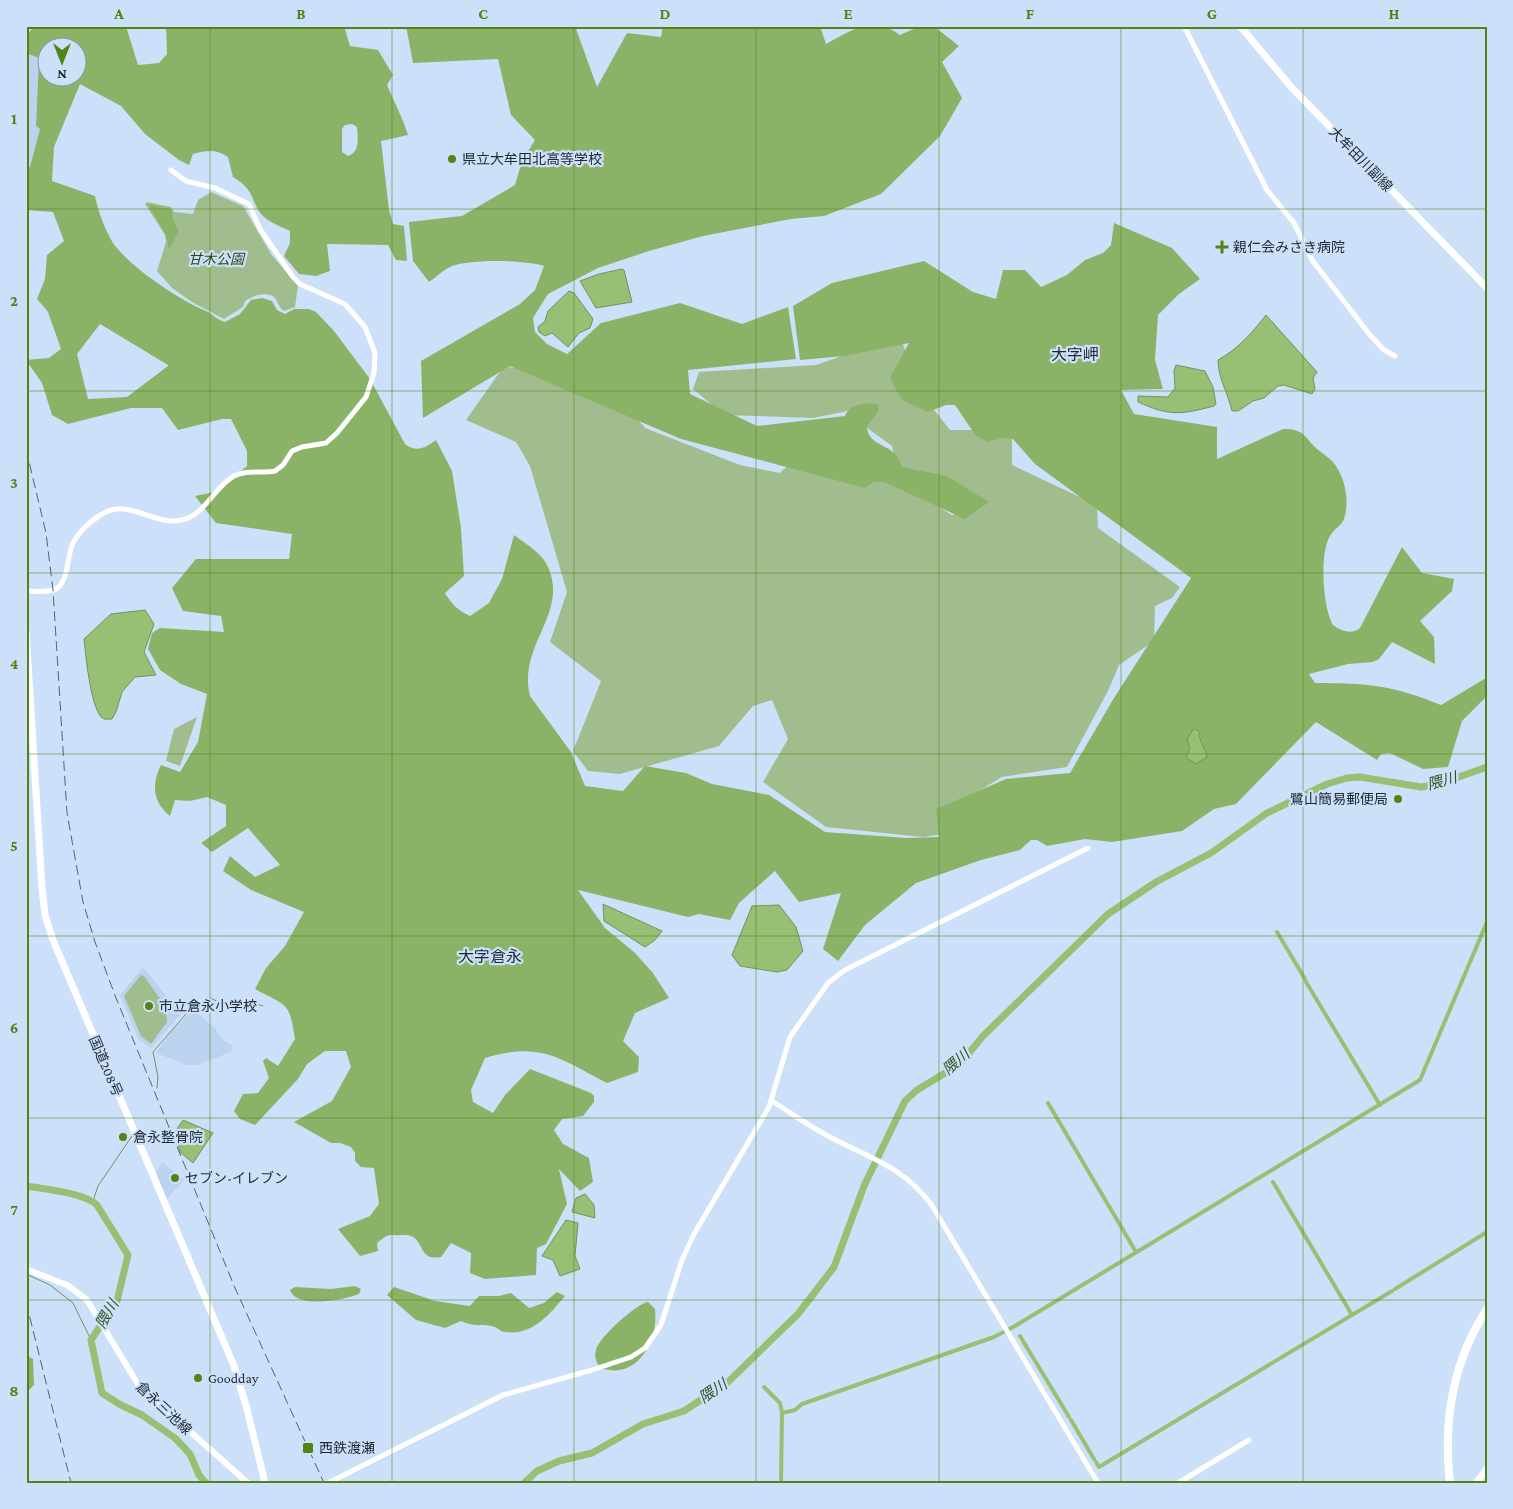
<svg xmlns="http://www.w3.org/2000/svg" width="1513" height="1509" font-family="'Crimson Pro','Noto Sans JP',serif">
	<rect width="100%" height="100%" fill="#cde0f9"/>
	<g fill="#bcd3ef">
		<polygon points="26,53 39,57 36,126 40,129 30,168 26,167"/>
		<polygon points="143,967 181,1014 151,1048 139,1040 120,995"/>
		<polygon points="194,1010 215,1028 223,1040 233,1046 231,1052 197,1065 187,1065 156,1053 174,1028"/>
		<polygon points="162,1162 184,1180 167,1199 156,1173"/>
	</g>
	<g fill="#a2bd8d">
		<path d="M211,192L243,206L271,254L298,286L295,307L284,311C278,307 278,301 274,297C266,291 252,296 245,301L243,307L224,319L192,302L172,288L157,271L166,242L165,235L145,204L147,202L171,207L174,212L193,214L198,200Z"/>
		<polygon points="900,336 921,393 950,430 1012,430 1012,465 1097,505 1098,528 1180,587 1172,598 1155,606 1154,641 1119,665 1108,691 1067,767 1002,777 944,812 944,834 923,837 826,827 763,782 788,739 772,700 753,706 719,746 620,774 588,771 573,751 601,681 550,642 567,592 530,466 516,442 466,420 504,366 543,373 620,398 645,428 740,465 780,473 803,450 877,470 952,515 981,503 897,466 892,446 863,425 863,408 813,418 724,415 693,389 699,372 816,365"/>
		<polygon points="197,717 180,766 166,761 174,729"/>
		<polygon points="141,975 144,976 166,1007 167,1022 151,1044 141,1036 124,996"/>
	</g>
	<g fill="#8bb368" fill-rule="evenodd">
		<path d="M34,26H77L80,28L83,26H126L138,65L159,63L167,54L166,26H344L350,46L378,50L393,75L387,85C394,102 403,118 408,135L381,141L389,210L393,224L404,226L407,261L396,260L388,245L327,244L330,271L316,276L299,274L284,256L290,243V231C282,227 271,223 264,217C250,204 258,192 233,177L228,157C216,149 207,150 193,154L189,165L179,160L145,134L121,106L80,84L54,147L52,181L95,196C98,211 105,230 113,243C130,267 179,300 206,311C212,313 215,319 225,322L240,314L251,300L262,298L272,301L277,310L285,314L294,309H309L316,312L334,331L370,379L405,444C417,453 425,448 436,440L452,471L461,528L464,576L445,593C452,604 457,610 470,616L489,603L502,579L514,535C523,542 540,552 546,563C572,612 517,644 530,696L571,752L585,786L623,791L645,766L686,773L712,784L769,795L825,832L906,838L939,837L936,809L1006,779L1070,773L1114,698L1191,578L1035,464L1013,439L1002,438L988,442L976,436L955,405H946L928,412L902,400L890,378L909,343L844,356L800,360L793,306L832,283L924,261L973,292L996,299L1003,270H1025L1041,287L1067,275L1085,260L1103,253L1111,245L1114,223L1172,248L1200,279L1179,294L1158,315L1155,360L1163,389L1121,390L1134,414L1217,427V459L1283,429C1305,429 1304,437 1317,449C1322,453 1328,457 1332,461C1345,475 1350,501 1344,519C1342,525 1333,530 1330,536C1319,554 1323,608 1333,625C1341,631 1352,635 1360,628L1402,547L1422,573L1454,579L1452,591L1420,621L1434,637L1435,664L1392,642L1379,659L1373,662L1348,664L1309,674L1315,683C1367,683 1392,685 1441,705L1486,678L1487,696L1462,721L1448,767L1423,769L1390,753L1381,754L1377,760L1316,722L1236,804L1214,809L1182,831L1112,842L1085,839L1047,846L1037,840H1031L1020,850L981,860L916,883L865,925L838,961L823,949L841,893L799,902L775,871L739,903L730,920L699,914L688,917L578,890L605,928L634,952L653,973L669,998L635,1013L623,1041L639,1057L638,1072L607,1083C559,1058 541,1041 485,1058L471,1090L473,1102L493,1113L505,1095L530,1069L591,1093L594,1096V1102L583,1116L562,1119L554,1130L563,1144L589,1158L593,1182L580,1191L559,1169L567,1204L546,1244L537,1248L536,1275L485,1279L470,1273L471,1253L451,1243L441,1257C415,1262 427,1234 403,1235C387,1236 391,1232 377,1243L378,1251L360,1256L338,1229L370,1216L379,1204L374,1168L361,1167L355,1161V1153L351,1147L340,1143H331L294,1122L332,1101L351,1067L346,1051H325L307,1064L298,1079L255,1125L240,1119L234,1111L243,1094L258,1093L269,1078L263,1061L266,1058L278,1066L295,1039C289,1001 288,1007 255,989L266,968L285,946L304,912L251,890L223,871L230,856L255,877L280,865L248,828L212,852L201,843L226,826V805L207,797L190,801L175,800L170,816C153,802 151,785 161,765L180,772L198,742L207,694L181,684L160,670L148,649L152,633L160,628L224,632L221,616L183,611L172,588L196,559H289L292,534L216,523L195,496L215,492L247,466V451L231,419H222L178,430L162,408H131L68,424L52,415L42,383L26,360L49,358L61,349L48,312L37,299L45,279L47,255L64,241L53,212L26,210V167H30L40,129L36,126L39,58L26,53V36ZM48,48H78V78H48ZM352,124L357,127C358,138 360,152 348,156L342,152V129L345,125ZM100,324L168,365V366L127,397L88,399L77,354ZM1199,732C1199,742 1205,747 1207,757L1188,759L1191,736Z"/>
		<path d="M406,26H575L597,87L627,33L661,37L663,26H820L826,44C852,30 872,15 900,35C932,20 933,26 959,46L942,62L962,98L940,136L881,194L824,216L791,219L703,236L649,251L598,268L548,294L533,318L535,332L547,344L567,354L601,323L680,303L742,324L788,307L796,359L688,370L690,394L757,426L845,416C850,403 865,403 878,404L879,411L867,426C867,443 885,444 894,453C898,456 900,462 902,467L947,476L989,502L965,519L884,482H873L865,488L681,439L510,366L423,418L421,361L520,304L535,290L544,266C525,260 465,258 448,268C441,272 435,278 429,282L413,261L409,222L462,216L515,185L522,161L535,140L511,115L498,59L413,63Z"/>
		<polygon points="148,204 172,210 173,220 179,231 169,250 166,235"/>
		<path d="M355,1286L361,1289L359,1294C344,1300 296,1309 290,1290L295,1287L331,1289Z"/>
		<path d="M394,1287L435,1301L470,1306L479,1296H499L511,1293L529,1308L544,1303L557,1292L565,1296C549,1315 532,1336 505,1332C501,1332 499,1329 495,1327C482,1323 476,1328 461,1321L445,1328L416,1320L387,1295Z"/>
		<path d="M648,1302L655,1309C659,1340 637,1381 601,1368C596,1363 594,1357 596,1350C599,1337 636,1304 648,1302Z"/>
		<polygon points="26,1355 33,1359 34,1385 26,1393"/>
	</g>
	<g fill="#97c074" stroke="#739260">
		<polygon points="622,269 624,270 632,302 596,308 580,281 599,274"/>
		<polygon points="569,291 574,293 593,319 590,328 579,333 568,347 552,333 545,336 539,332 538,327 545,321 548,311"/>
		<path d="M1266,315L1317,372L1313,378L1315,389L1312,394L1284,385L1278,386L1264,398L1253,401L1238,411H1232C1228,393 1218,378 1218,360C1239,348 1251,334 1266,315Z"/>
		<path d="M1176,365L1205,371L1213,387L1216,404L1214,406C1180,415 1169,416 1138,402V396L1168,397L1175,388L1174,371Z"/>
		<path d="M145,610L154,624L144,652L156,675L135,677L122,692L116,712L112,719C108,719 104,720 101,717C90,703 86,657 84,639L111,614Z"/>
		<path d="M1196,729L1199,732C1199,742 1205,747 1207,757L1196,764L1186,758L1190,748L1187,739L1193,730Z"/>
		<polygon points="603,904 662,931 655,940 645,947 604,921"/>
		<polygon points="779,905 796,927 803,951 787,970 777,972 740,966 732,955 752,906"/>
		<polygon points="183,1120 213,1133 193,1163 180,1152 175,1132"/>
		<polygon points="585,1194 594,1205 595,1218 572,1212 576,1198"/>
		<polygon points="566,1220 578,1223 575,1256 580,1269 560,1276 553,1260 542,1256"/>
	</g>
	<g fill="none" stroke-linecap="round" stroke-linejoin="round">
		<g stroke="#739260" stroke-width="1">
			<polyline points="194,1009 199,1012 204,1002 210,998 232,1008 239,1007 244,1000 263,1006"/>
			<polyline points="157,1088 158,1077 153,1052 186,1014"/>
			<polyline points="93,1201 98,1186 132,1136"/>
			<polyline points="26,1274 50,1285 73,1303 91,1340"/>
		</g>
		<g stroke="#97c074" stroke-width="4">
			<polyline points="1277,932 1305,979"/>
			<polyline points="1306,982 1380,1105"/>
			<polyline points="1048,1103 1136,1252"/>
			<polyline points="1273,1182 1352,1315"/>
			<polyline points="1395,1289 1487,1232"/>
			<polyline points="1020,1336 1069,1417"/>
			<polyline points="764,1387 780,1403 782,1413 781,1483"/>
			<polyline points="782,1413 795,1410 802,1404 994,1337 1015,1326 1420,1080 1487,922"/>
			<polyline points="1071,1420 1094,1459"/>
			<polyline points="1096,1462 1099,1467 1392,1291"/>
		</g>
		<g stroke="#97c074" stroke-width="7">
			<path d="M26,1186C44,1189 85,1193 97,1205L128,1255L117,1301L91,1340L102,1393L119,1404L142,1415L175,1438L190,1454L199,1475L206,1483"/>
			<polyline points="524,1483 537,1471 559,1461 592,1453 643,1424 684,1411 728,1382 798,1314 834,1267 864,1186 905,1101 917,1090 950,1070 964,1059 983,1036 1108,914 1156,882 1211,853 1267,813 1327,784 1347,778 1360,777 1421,787 1439,784 1487,767"/>
		</g>
		<g stroke="#fff" stroke-width="5">
			<polyline points="1184,26 1267,190 1294,223 1312,260 1370,335 1384,350 1395,356"/>
			<path d="M26,591C35,591 49,593 56,589C69,581 67,555 73,543C78,533 89,522 99,516C126,497 148,522 175,521C204,520 212,488 234,476C247,469 261,474 275,471L283,465L292,451L302,447L326,443L337,433L366,397L374,373L375,353L365,327L345,304L300,284L293,277L260,229L249,204L215,188L186,181L171,170"/>
			<path d="M772,1101C791,1113 809,1126 828,1136C869,1158 901,1165 931,1204L1098,1483"/>
			<polyline points="328,1483 503,1395 592,1370 631,1357 645,1348 661,1325 682,1260 694,1234 769,1107 790,1037 828,983 845,970 1088,848"/>
			<polyline points="1178,1483 1249,1440"/>
		</g>
		<polyline stroke="#fff" stroke-width="6" points="26,1269 67,1285 87,1300 139,1386 248,1483"/>
		<g stroke="#fff" stroke-width="7">
			<polyline points="1240,26 1292,88 1487,288"/>
			<polyline points="1476,1483 1487,1469"/>
		</g>
		<polyline stroke="#fff" stroke-width="7" points="26,631 42,888 45,915 53,940 234,1366 247,1409 265,1483"/>
		<path stroke="#fff" stroke-width="8" d="M1450,1483C1443,1422 1453,1361 1487,1309"/>
		<g stroke="#556271" stroke-width="1" stroke-dasharray="10 5" stroke-linecap="butt">
			<polyline points="26,449 46,533 53,590 67,813 83,902 95,942 116,998 235,1288 324,1483"/>
			<polyline points="26,1302 71,1483"/>
		</g>
	</g>
	<path fill="none" stroke="#528315" stroke-width="1" stroke-opacity="0.55" d="M210,26V1483M392,26V1483M574,26V1483M756,26V1483M939,26V1483M1121,26V1483M1303,26V1483M26,209H1487M26,391H1487M26,573H1487M26,754H1487M26,936H1487M26,1118H1487M26,1300H1487"/>
	<g fill="#528315" stroke="#cde0f9" stroke-width="2">
		<circle cx="452" cy="159" r="5"/>
		<path d="M1219.5 239.5h5v5h5v5h-5v5h-5v-5h-5v-5h5z"/>
		<circle cx="1398" cy="799" r="5"/>
		<circle cx="149" cy="1006" r="5"/>
		<circle cx="123" cy="1137" r="5"/>
		<circle cx="175" cy="1178" r="5"/>
		<circle cx="198" cy="1378" r="5"/>
		<rect x="302" y="1442" width="12" height="12" rx="2.5"/>
	</g>
	<g text-anchor="middle" stroke-width="4.5" stroke-linejoin="round" paint-order="stroke">
		<g font-size="14" fill="#1e2732" stroke="#cde0f9" text-anchor="start">
			<text x="462" y="164">県立大牟田北高等学校</text>
			<text x="1233" y="252">親仁会みさき病院</text>
			<text x="1388" y="804" text-anchor="end">鷺山簡易郵便局</text>
			<text x="159" y="1011">市立倉永小学校</text>
			<text x="133" y="1142">倉永整骨院</text>
			<text x="185" y="1183">セブン-イレブン</text>
			<text x="208" y="1383">Goodday</text>
			<text x="319" y="1453">西鉄渡瀬</text>
		</g>
		<g font-size="14" fill="#1e2732" stroke="#cde0f9">
			<text transform="translate(1361 159) rotate(46)" y="5">大牟田川副線</text>
			<text transform="translate(106 1066) rotate(67)" y="5">国道208号</text>
			<text transform="translate(164 1408) rotate(43)" y="5">倉永三池線</text>
		</g>
		<g font-size="14" font-style="italic" fill="#2d4711" stroke="#cde0f9">
			<text x="216" y="264">甘木公園</text>
		</g>
		<g font-size="15" font-style="italic" fill="#35501b" stroke="#cde0f9">
			<text transform="translate(1442 781) rotate(-15)" y="5">隈川</text>
			<text transform="translate(956 1062) rotate(-41)" y="5">隈川</text>
			<text transform="translate(107 1314) rotate(-60)" y="5">隈川</text>
			<text transform="translate(713 1391) rotate(-34)" y="5">隈川</text>
		</g>
		<g font-size="16" fill="#1e2732" stroke="#cde0f9">
			<text x="1075" y="360">大字岬</text>
			<text x="490" y="962">大字倉永</text>
		</g>
	</g>
	<rect width="1513" height="1509" fill="none" stroke="#cde0f9" stroke-width="55"/>
	<g transform="translate(62 62) rotate(180)"><circle r="24" fill="#cde0f9" stroke="#8796a9"/>
	<path d="M0-4L9 19L0 12L-9 19Z" fill="#528315"/>
	<text y="-8" font-size="14" font-weight="bold" text-anchor="middle" fill="#1e2732">N</text>
	</g>
	<rect x="28" y="28" width="1458" height="1454" fill="none" stroke="#528315" stroke-width="2"/>
	<g font-size="16" text-anchor="middle" font-weight="bold" fill="#528315">
		<text x="119" y="19">A</text>
		<text x="301" y="19">B</text>
		<text x="483" y="19">C</text>
		<text x="665" y="19">D</text>
		<text x="848" y="19">E</text>
		<text x="1030" y="19">F</text>
		<text x="1212" y="19">G</text>
		<text x="1394" y="19">H</text>
		<text x="14" y="124">1</text>
		<text x="14" y="306">2</text>
		<text x="14" y="488">3</text>
		<text x="14" y="669">4</text>
		<text x="14" y="851">5</text>
		<text x="14" y="1033">6</text>
		<text x="14" y="1215">7</text>
		<text x="14" y="1396">8</text>
	</g>
</svg>
